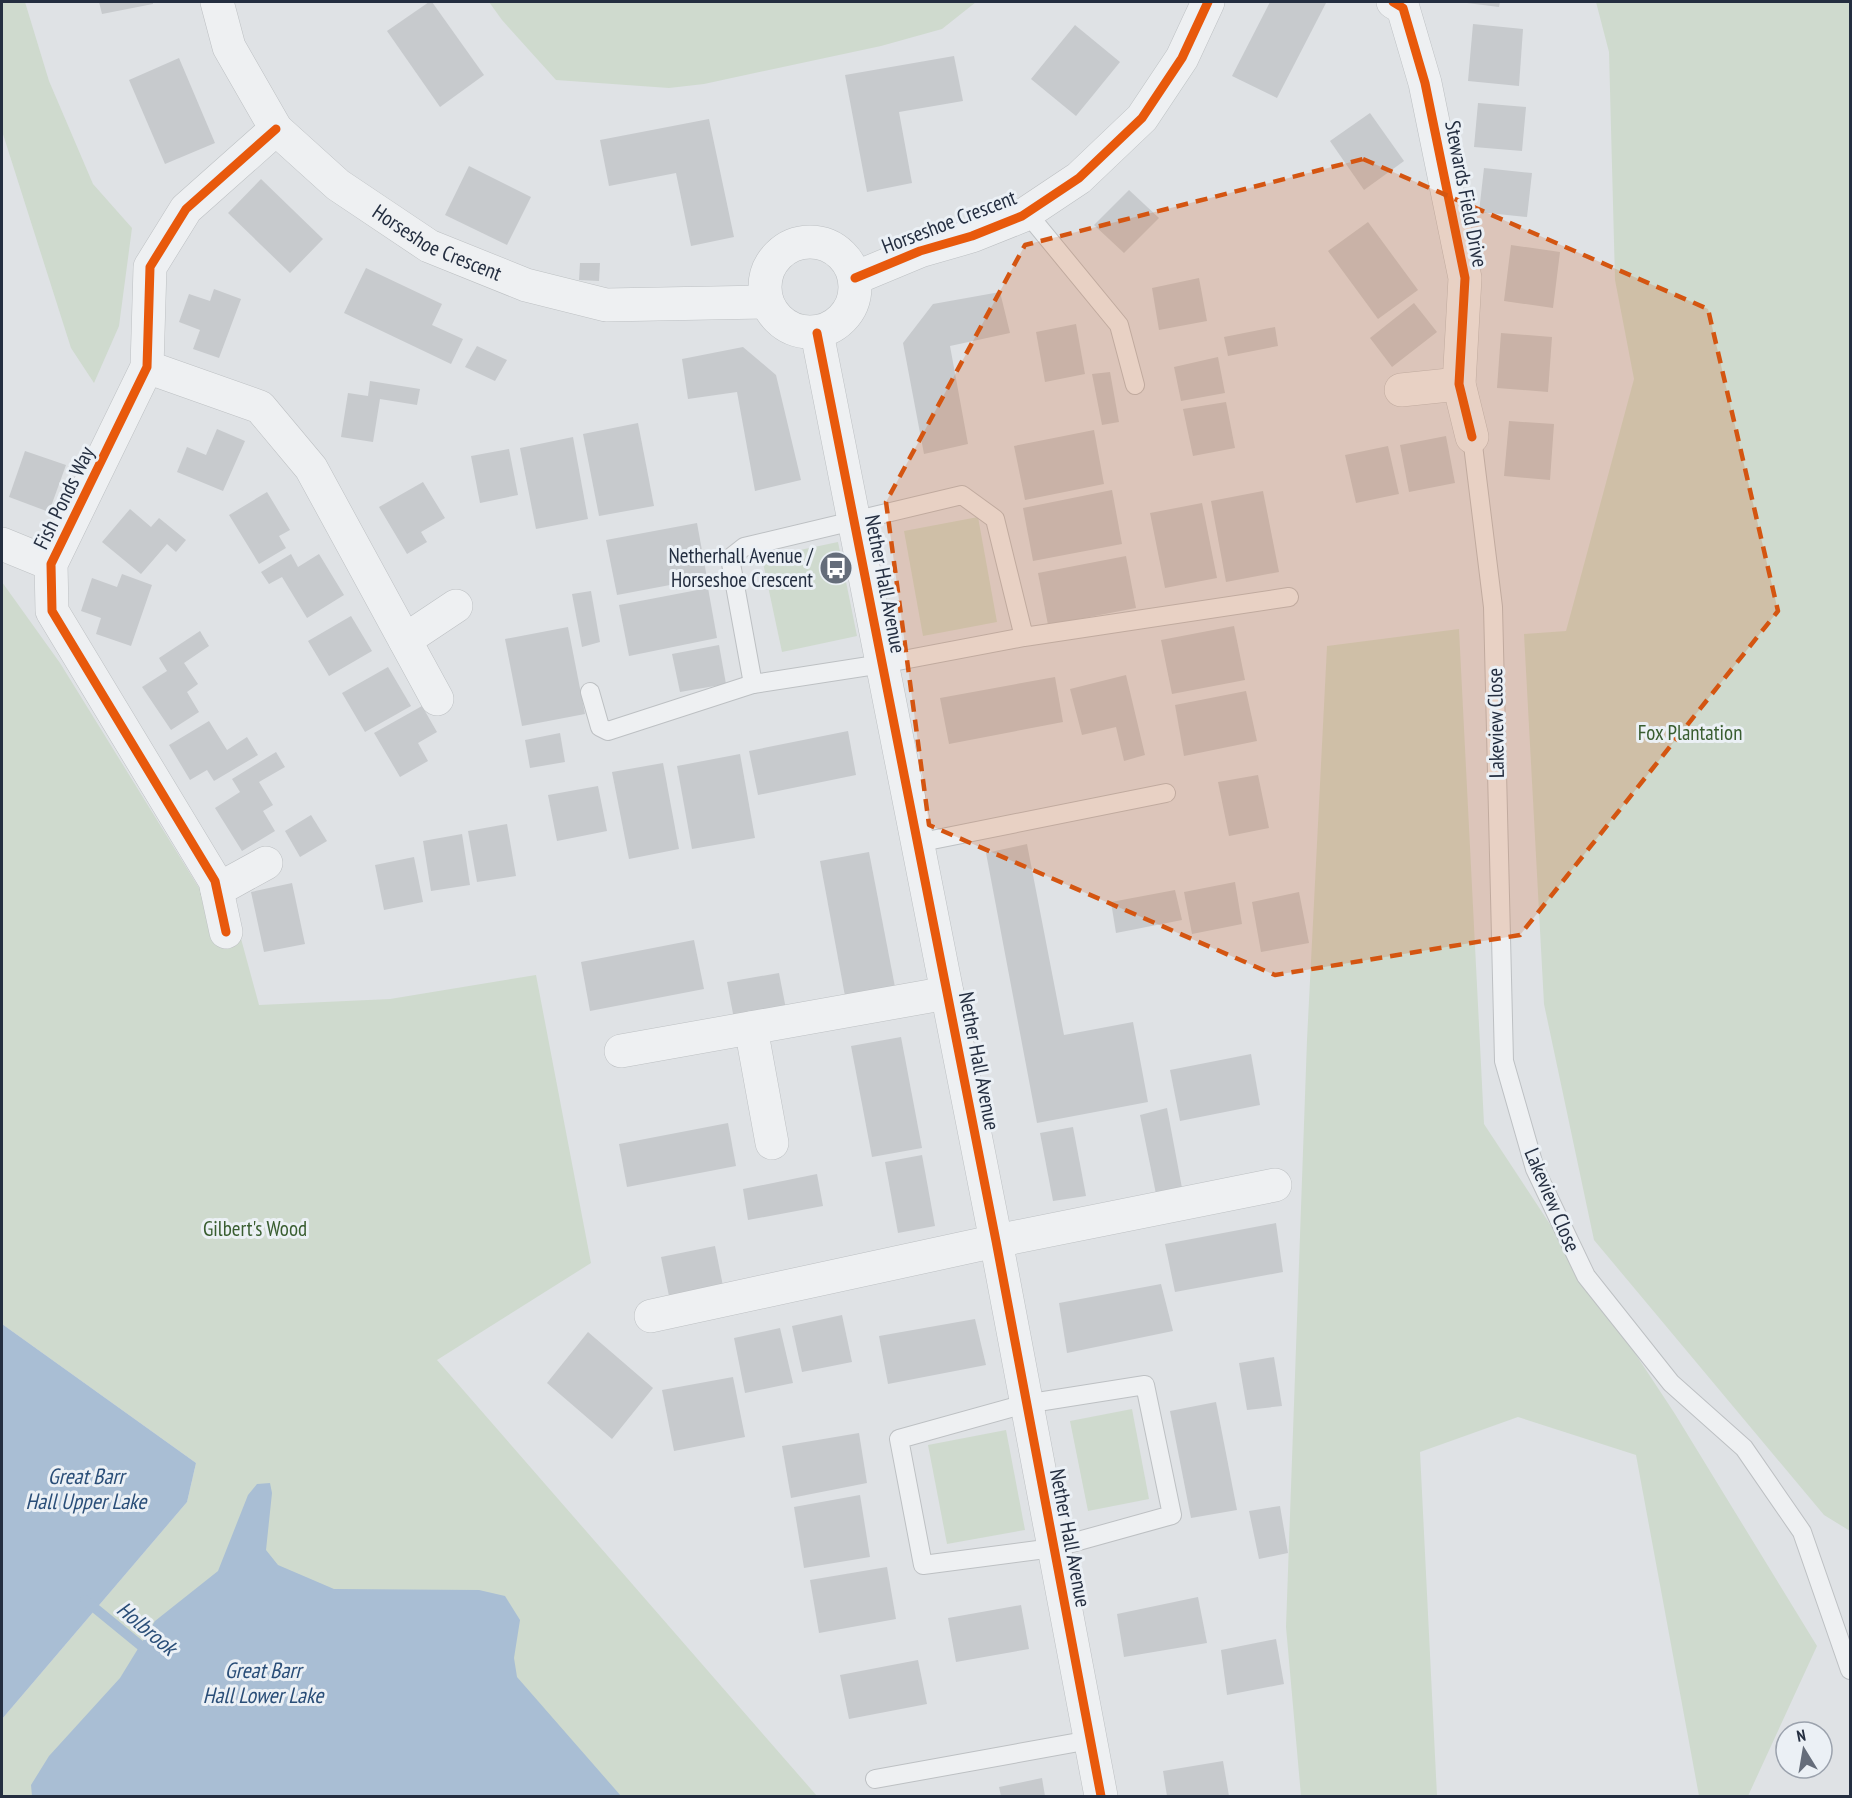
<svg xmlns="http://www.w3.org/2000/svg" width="1852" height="1798" font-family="'PT Sans Narrow',sans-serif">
	<rect width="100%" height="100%" fill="#dfe2e5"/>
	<g fill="#cfdace">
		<polygon points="2,2 25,2 49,81 93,184 132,228 119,326 94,383 71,348 2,131"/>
		<polygon points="489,2 976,2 942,29 881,46 704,84 669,88 556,80 502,20"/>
		<polygon points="1596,2 1850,2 1850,1531 1824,1515 1594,1240 1544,1004 1524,634 1566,631 1634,379 1615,280 1609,52"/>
		<polygon points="978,517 997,622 923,636 904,531"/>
		<polygon points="838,542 857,636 782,652 762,558"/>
		<polygon points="2,582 60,663 212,909 240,935 259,1005 390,999 536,975 591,1263 437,1360 817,1796 2,1796 2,1719 187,1502 196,1463 2,1324"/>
		<polygon points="1459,629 1484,1124 1675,1414 1817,1646 1748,1796 1699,1796 1636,1455 1518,1417 1420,1452 1437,1796 1301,1796 1286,1627 1307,1040 1327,646"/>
		<polygon points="1132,1409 1149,1499 1088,1511 1070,1421"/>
		<polygon points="1006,1430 1025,1530 947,1544 928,1445"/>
	</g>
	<g fill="#a9bed4">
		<polygon points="2,1324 196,1463 187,1502 2,1719"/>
		<polygon points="270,1483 272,1493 266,1550 278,1565 334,1589 479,1590 505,1596 520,1620 514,1658 517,1677 621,1796 32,1796 31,1785 49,1756 120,1678 155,1621 218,1571 248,1495 257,1484"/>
	</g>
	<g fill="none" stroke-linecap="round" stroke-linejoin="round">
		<polyline stroke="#a9bed4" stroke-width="10" points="85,1600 151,1654"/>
	</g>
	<g fill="#c7cacd">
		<polygon points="99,2 153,2 153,4 102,14"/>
		<polygon points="429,2 432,2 484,75 440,107 387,31"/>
		<polygon points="1270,2 1326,3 1277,98 1232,76"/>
		<polygon points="1459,2 1500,2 1499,7"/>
		<polygon points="1473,24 1523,29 1519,86 1468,81"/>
		<polygon points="1075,25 1120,62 1076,116 1031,79"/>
		<polygon points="954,56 963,101 899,112 912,183 867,192 845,75"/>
		<polygon points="179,58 215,143 165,164 129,80"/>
		<polygon points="1478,103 1526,107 1522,151 1474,147"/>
		<polygon points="1370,113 1404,161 1364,190 1330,141"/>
		<polygon points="709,119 734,237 691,246 676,173 609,186 600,140"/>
		<polygon points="469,166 531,197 507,245 445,215"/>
		<polygon points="1484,168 1532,173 1527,217 1479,212"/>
		<polygon points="261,179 323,239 290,273 228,213"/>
		<polygon points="1129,190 1159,218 1124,253 1094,225"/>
		<polygon points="1368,222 1418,290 1378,319 1328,251"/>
		<polygon points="1511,245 1560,252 1553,308 1504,301"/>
		<polygon points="580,263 600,263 599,281 579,280"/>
		<polygon points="366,268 442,304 432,325 463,339 451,364 344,313"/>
		<polygon points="1199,278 1207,321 1159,330 1152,288"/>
		<polygon points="214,289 241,299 219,358 193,349 200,330 179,322 189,294 210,301"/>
		<polygon points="1000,292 1010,333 950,346 968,444 924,454 903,343 933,304"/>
		<polygon points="1414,303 1437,332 1392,367 1370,338"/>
		<polygon points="1076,324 1085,374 1045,382 1036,332"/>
		<polygon points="1275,327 1278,346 1228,356 1224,337"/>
		<polygon points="1501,333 1552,337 1548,392 1497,388"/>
		<polygon points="477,346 507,360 495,381 465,367"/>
		<polygon points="743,347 776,375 801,480 755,491 737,392 688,399 682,359"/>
		<polygon points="1218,357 1225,393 1181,401 1174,367"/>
		<polygon points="1110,372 1119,422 1102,425 1092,374"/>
		<polygon points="370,381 420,389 417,405 380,399 373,442 341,437 348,393 368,396"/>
		<polygon points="1226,402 1235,448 1193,456 1183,409"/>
		<polygon points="1509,421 1554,424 1550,480 1504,476"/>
		<polygon points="638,423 654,506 599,516 583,434"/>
		<polygon points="217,429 245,441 223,491 177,472 187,447 206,455"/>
		<polygon points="1094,430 1104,484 1025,500 1014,446"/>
		<polygon points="1446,436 1455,483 1409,492 1400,445"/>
		<polygon points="573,437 588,519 536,529 520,448"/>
		<polygon points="1388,446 1399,494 1356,503 1345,455"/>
		<polygon points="509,449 518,495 480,503 471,456"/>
		<polygon points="25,451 66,465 49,512 9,497"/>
		<polygon points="423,482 445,518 421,532 427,542 407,554 379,507"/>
		<polygon points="1112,490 1122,544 1033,561 1023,508"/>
		<polygon points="1263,491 1279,572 1226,582 1211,501"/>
		<polygon points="267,492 290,530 279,536 286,548 259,564 229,515"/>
		<polygon points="1202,503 1217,578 1165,588 1150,513"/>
		<polygon points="130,509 151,527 159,518 186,540 176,552 167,544 141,574 102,542"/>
		<polygon points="697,523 707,578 617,595 606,540"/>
		<polygon points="291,554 298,567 319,554 344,595 307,618 282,577 269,584 261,572"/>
		<polygon points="1126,556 1136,608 1048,625 1038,573"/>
		<polygon points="122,574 152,585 131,646 96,634 101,618 81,611 92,578 117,587"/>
		<polygon points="708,588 717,638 629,656 619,605"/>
		<polygon points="591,591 600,642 582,647 572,594"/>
		<polygon points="351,616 372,651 329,676 308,641"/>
		<polygon points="1234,626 1245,680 1172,694 1161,640"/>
		<polygon points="568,627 585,714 522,726 505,639"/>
		<polygon points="200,631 209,646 184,663 198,684 187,692 199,712 171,730 142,687 167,671 159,658"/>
		<polygon points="719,645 726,684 680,692 672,654"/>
		<polygon points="388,667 411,706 365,732 342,693"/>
		<polygon points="1126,675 1145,755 1124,761 1116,727 1082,735 1070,689"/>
		<polygon points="1055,677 1063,722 949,744 940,698"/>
		<polygon points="1246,691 1257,741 1184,756 1175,705"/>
		<polygon points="422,706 437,732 418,743 428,761 400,777 374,733"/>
		<polygon points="209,721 227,750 247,737 258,755 214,781 207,770 190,780 169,745"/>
		<polygon points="848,731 856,775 758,795 749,751"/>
		<polygon points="560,733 565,762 530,768 525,740"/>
		<polygon points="276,752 285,767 259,782 273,805 263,811 275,831 242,851 215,808 240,792 232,779"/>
		<polygon points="740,754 755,838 692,849 677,766"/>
		<polygon points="663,763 679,849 629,859 612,772"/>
		<polygon points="1258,775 1269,828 1229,836 1218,782"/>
		<polygon points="598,786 607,831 557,841 548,795"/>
		<polygon points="311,815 327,841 300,857 285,831"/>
		<polygon points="507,824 516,876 477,882 468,831"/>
		<polygon points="462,834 470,885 431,891 423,841"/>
		<polygon points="1027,844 1064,1035 1133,1022 1148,1102 1037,1123 986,853"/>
		<polygon points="869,852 895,987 845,996 820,861"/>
		<polygon points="414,857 423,902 384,910 375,865"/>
		<polygon points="1235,882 1242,924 1192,934 1184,892"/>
		<polygon points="292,883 305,944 264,952 251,892"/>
		<polygon points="1175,890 1182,920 1116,933 1111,902"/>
		<polygon points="1299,892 1309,943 1261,952 1252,902"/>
		<polygon points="694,940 704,989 590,1011 581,962"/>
		<polygon points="779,973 786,1009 734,1019 727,982"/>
		<polygon points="901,1037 922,1148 872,1157 851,1046"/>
		<polygon points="1251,1054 1260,1105 1180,1121 1170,1070"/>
		<polygon points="1167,1108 1182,1188 1156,1194 1140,1115"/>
		<polygon points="728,1123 736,1166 627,1187 619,1144"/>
		<polygon points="1073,1127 1086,1196 1053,1201 1040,1133"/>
		<polygon points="922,1155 935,1226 898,1233 885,1162"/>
		<polygon points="817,1174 823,1206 748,1220 743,1189"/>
		<polygon points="1276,1223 1283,1272 1175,1292 1165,1244"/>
		<polygon points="715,1246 724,1291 670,1301 661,1257"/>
		<polygon points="1161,1284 1173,1331 1067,1353 1059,1303"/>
		<polygon points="842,1315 852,1362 802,1372 792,1326"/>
		<polygon points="975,1319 986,1365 888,1384 879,1336"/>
		<polygon points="780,1328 793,1383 745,1393 734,1338"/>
		<polygon points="588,1332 653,1388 612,1439 547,1383"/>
		<polygon points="1274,1357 1282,1406 1247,1410 1239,1363"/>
		<polygon points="733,1377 745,1437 674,1451 662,1390"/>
		<polygon points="1216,1402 1237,1510 1191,1518 1170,1411"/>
		<polygon points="859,1433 867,1483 791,1498 782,1446"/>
		<polygon points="860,1495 870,1557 804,1568 794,1507"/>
		<polygon points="1280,1506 1288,1553 1259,1559 1249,1511"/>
		<polygon points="887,1567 896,1619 819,1633 810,1580"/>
		<polygon points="1198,1597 1207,1643 1124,1657 1117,1614"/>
		<polygon points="1021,1605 1029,1649 956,1662 948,1618"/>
		<polygon points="1276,1639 1284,1684 1227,1695 1221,1650"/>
		<polygon points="918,1660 927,1704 849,1719 840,1675"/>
		<polygon points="1223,1761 1229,1796 1167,1796 1163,1771"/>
		<polygon points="1042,1778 1045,1796 1001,1796 999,1787"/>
	</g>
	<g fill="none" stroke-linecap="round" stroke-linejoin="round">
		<g stroke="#bdc0c3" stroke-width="20">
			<g id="service">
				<polyline points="1027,213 1119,325 1135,385"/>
				<polyline points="1472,437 1493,607 1504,1061 1535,1169 1586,1276 1671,1383 1744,1448 1802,1532 1850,1670"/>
				<polyline points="1024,637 995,519 962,495 744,547 730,558 753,684 882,664 1024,637 1289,597"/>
				<polyline points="590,692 600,727 608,731 753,684"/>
				<polyline points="917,843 1166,793"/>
				<polygon points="1145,1385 1172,1515 1053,1548 923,1565 899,1439 1025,1404"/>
				<polyline points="875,1779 1090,1740"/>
			</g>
		</g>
		<g stroke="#bdc0c3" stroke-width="34">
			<g id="minor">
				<path id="s1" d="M217,2L229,47L276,129L338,185L429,246L526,285L606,305L767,302"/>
				<polyline points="1393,2 1403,8 1425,83 1465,278 1459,384 1472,437"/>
				<circle cx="810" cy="287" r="45"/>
				<polyline points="855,278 920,251 972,236 1022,216 1079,178 1142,118 1182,58 1208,2"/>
				<polyline points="817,333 996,1241 1101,1796"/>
				<polyline points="147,367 260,407 311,468 437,699"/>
				<polyline points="1401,390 1459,384"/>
				<polyline points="2,544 51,564"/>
				<polyline points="405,640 456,606"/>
				<polyline points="217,890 266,863"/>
				<polyline points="226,932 215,881 52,611 51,564 147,367 150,267 186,209 276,129"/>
				<polyline points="751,1028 772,1143"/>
				<polyline points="621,1051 947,993"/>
				<polyline points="651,1316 996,1241 1275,1185"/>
			</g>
		</g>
		<use href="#service" stroke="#eef0f2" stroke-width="18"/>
		<use href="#minor" stroke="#eef0f2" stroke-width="33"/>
		<g stroke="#ebf0f5" stroke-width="13">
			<g id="cycleway">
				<polyline points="1393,2 1403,8 1425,83 1465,278 1459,384 1472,437"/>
				<polyline points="855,278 920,251 972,236 1022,216 1079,178 1142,118 1182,58 1208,2"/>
				<polyline points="817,333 996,1241 1101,1796"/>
				<polyline points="226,932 215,881 52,611 51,564 147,367 150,267 186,209 276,129"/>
			</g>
		</g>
		<use href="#cycleway" stroke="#e8590c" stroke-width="9"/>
	</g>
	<path fill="#d45511" fill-opacity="0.2" stroke="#d45511" stroke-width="4.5" stroke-dasharray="12 8" stroke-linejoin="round" d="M1363,159L1708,309L1778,611L1520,935L1275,975L929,825L886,502L1025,245Z"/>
	<defs>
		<g id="bus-disc" transform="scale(1.725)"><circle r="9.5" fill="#656d7a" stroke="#ebf0f5"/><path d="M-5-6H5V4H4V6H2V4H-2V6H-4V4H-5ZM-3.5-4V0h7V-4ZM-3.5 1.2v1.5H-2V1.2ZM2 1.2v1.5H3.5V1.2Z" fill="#fff"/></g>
	</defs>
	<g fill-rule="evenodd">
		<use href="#bus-disc" x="836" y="568"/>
	</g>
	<g text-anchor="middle" stroke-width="6" stroke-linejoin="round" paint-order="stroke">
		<g font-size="21" fill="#242e40" stroke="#ebf0f5">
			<text transform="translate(1466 194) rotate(79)" y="7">Stewards Field Drive</text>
			<text transform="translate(949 222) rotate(-21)" y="7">Horseshoe Crescent</text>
			<text dy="7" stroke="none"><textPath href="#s1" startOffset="340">Horseshoe Crescent</textPath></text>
			<text transform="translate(64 498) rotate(-64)" y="7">Fish Ponds Way</text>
			<text transform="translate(885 584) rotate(79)" y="7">Nether Hall Avenue</text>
			<text transform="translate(1496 723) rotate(-91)" y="7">Lakeview Close</text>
			<text transform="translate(979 1061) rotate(79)" y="7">Nether Hall Avenue</text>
			<text transform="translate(1552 1200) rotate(67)" y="7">Lakeview Close</text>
			<text transform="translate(1070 1538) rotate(79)" y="7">Nether Hall Avenue</text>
		</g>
		<g font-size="21" fill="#242e40" stroke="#ebf0f5" text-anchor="end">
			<text x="813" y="563">Netherhall Avenue /<tspan x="813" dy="24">Horseshoe Crescent</tspan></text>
		</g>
		<g font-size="21" fill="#395d30" stroke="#ebf0f5">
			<text x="1690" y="740">Fox Plantation</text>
			<text x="255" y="1236">Gilbert's Wood</text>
		</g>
		<g font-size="22" font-style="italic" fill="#2a4e78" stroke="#ebf0f5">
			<text x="86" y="1484">Great Barr<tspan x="86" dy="25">Hall Upper Lake</tspan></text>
			<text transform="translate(147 1628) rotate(40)" y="8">Holbrook</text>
			<text x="263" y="1678">Great Barr<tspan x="263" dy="25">Hall Lower Lake</tspan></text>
		</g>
	</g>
	<rect width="1852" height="1798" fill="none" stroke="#242e40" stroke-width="6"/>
	<g transform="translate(1804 1750) rotate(349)"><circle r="28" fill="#ebf0f5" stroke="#9ba2ad" stroke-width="1.5"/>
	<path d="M0-4.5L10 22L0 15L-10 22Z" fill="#656d7a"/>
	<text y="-9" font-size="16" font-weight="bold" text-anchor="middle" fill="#242e40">N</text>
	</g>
</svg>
